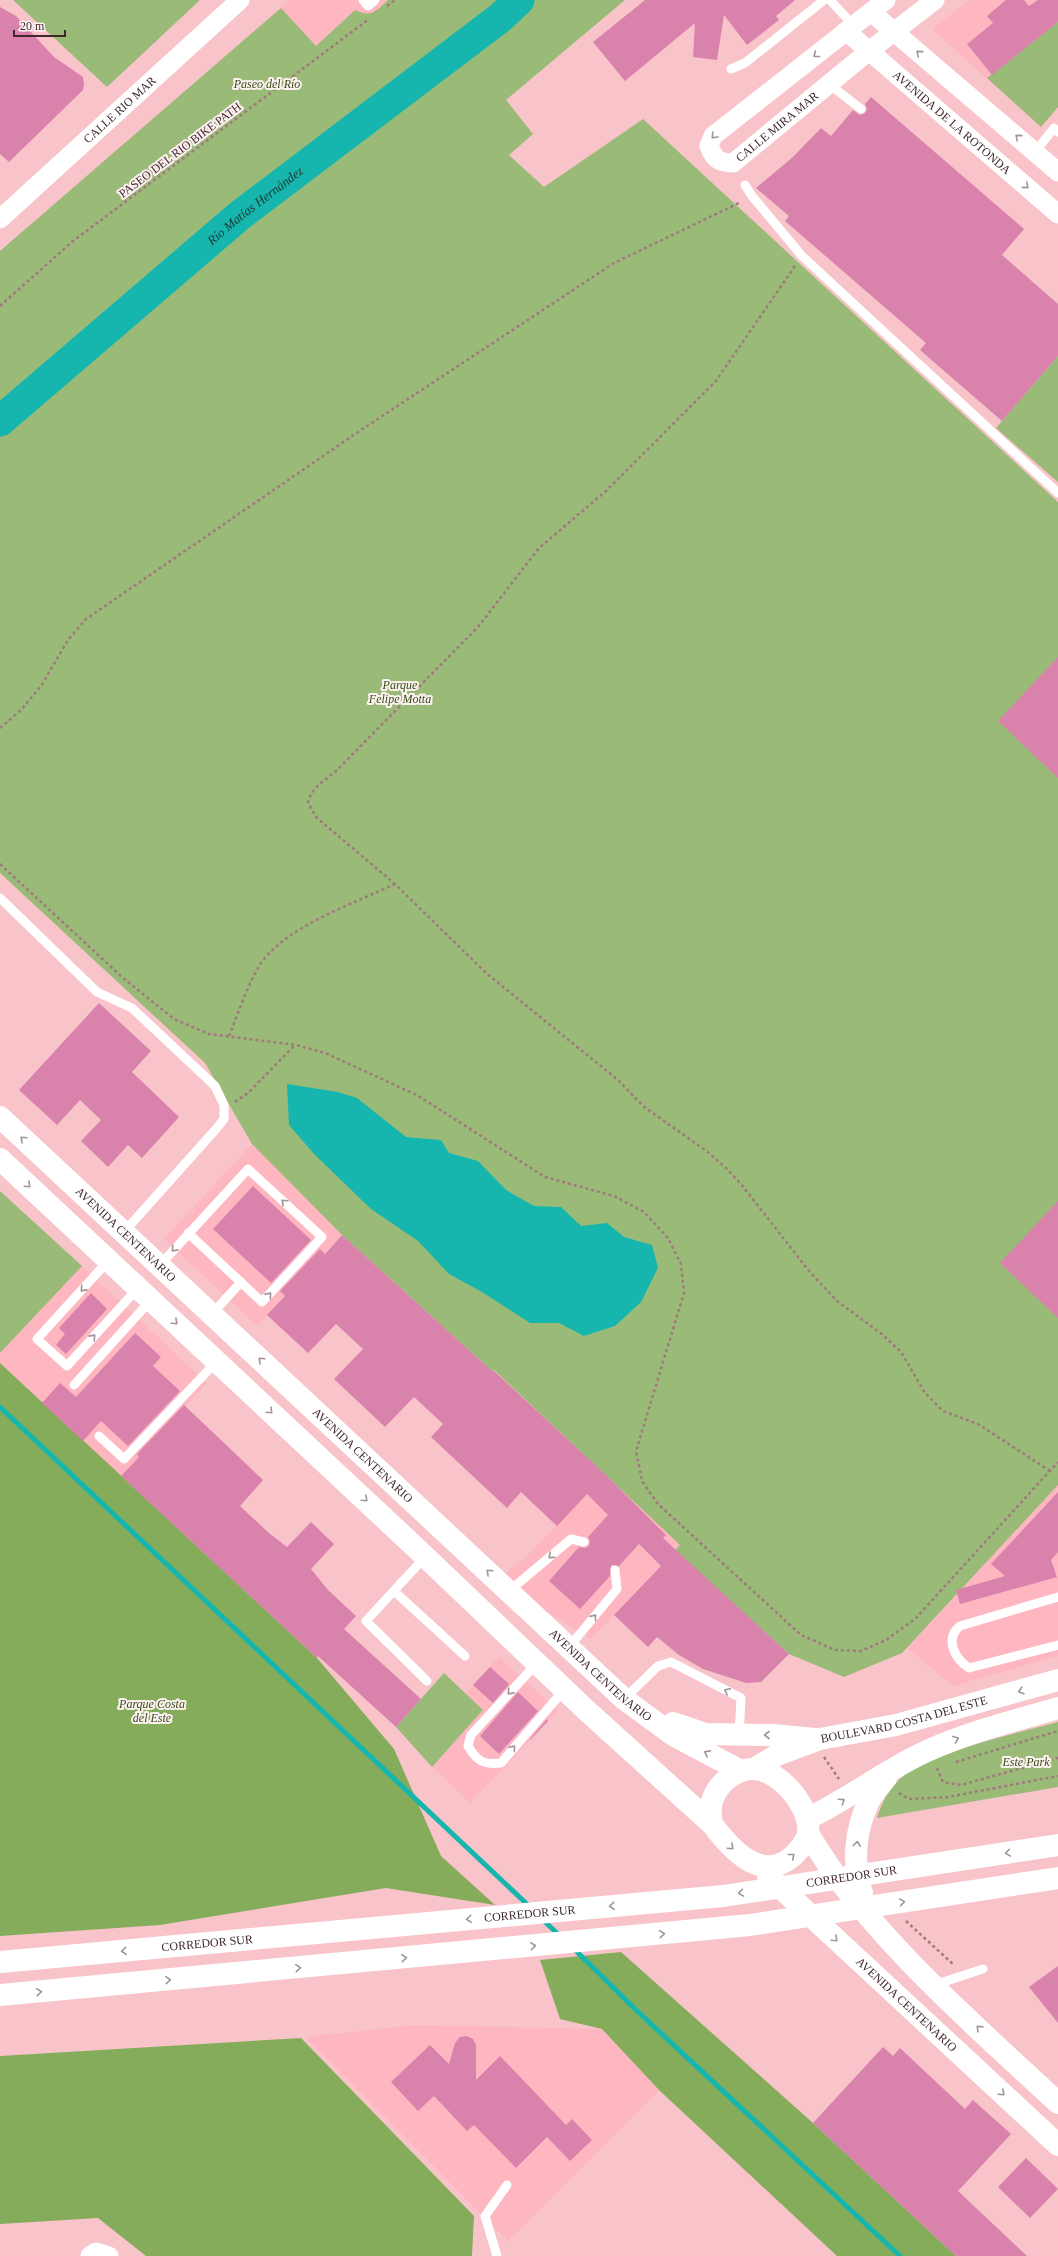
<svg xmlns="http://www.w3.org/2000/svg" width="1058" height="2256" font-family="Georgia,serif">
	<rect width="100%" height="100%" fill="#f8c4ca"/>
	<g fill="#feb6c0">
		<polygon points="289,0 388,0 374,12 364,15 355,10 316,46 281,8"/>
		<polygon points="970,0 1056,0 1058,2 1058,107 1041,127 932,29"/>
		<polygon points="252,1144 342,1235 257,1326 164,1239"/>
		<polygon points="82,1266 207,1383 121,1476 0,1363 0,1353"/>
		<polygon points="605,1474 680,1545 591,1639 547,1612 505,1574 526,1557"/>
		<polygon points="1058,1485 1058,1656 953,1686 907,1648"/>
		<polygon points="499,1657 558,1711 470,1803 432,1767 483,1710 466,1693"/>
		<polygon points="415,2025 602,2029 659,2090 508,2241 305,2037"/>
	</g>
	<g fill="#9b7">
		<polygon points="13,0 200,0 107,87"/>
		<path d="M388,0H625L506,100L533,134L509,155L544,187L643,119L1058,502V1485L902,1653L844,1677L789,1654L675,1550L680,1545L494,1370L492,1371L342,1235L252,1144L205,1063L0,873V251L281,8L316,46L355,10C371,18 376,11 388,0Z"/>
		<polygon points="1058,22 1058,107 1041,127 987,78"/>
		<polygon points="1058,356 1058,482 996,428"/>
		<polygon points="0,1191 82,1266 0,1353"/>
		<polygon points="444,1673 483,1710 432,1767 396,1727"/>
		<path d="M1058,1722V1787L877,1818C882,1802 888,1791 900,1779C927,1752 1019,1733 1058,1722Z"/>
	</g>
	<g fill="#85ac5a">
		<polygon points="0,1363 317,1658 394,1749 441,1856 495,1905 386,1888 160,1925 0,1936"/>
		<polygon points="621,1952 813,2123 956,2256 837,2256 659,2090 602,2029 560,2019 540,1960"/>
		<polygon points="301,2038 474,2216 472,2256 146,2256 98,2218 0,2224 0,2056"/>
	</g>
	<polygon fill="#16b6af" points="287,1084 338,1092 357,1098 406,1137 441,1140 449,1153 478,1161 506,1190 534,1206 561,1207 581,1226 607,1223 624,1237 652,1245 658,1268 641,1302 615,1326 584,1336 559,1323 530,1323 482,1292 449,1274 418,1241 371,1209 314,1154 289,1125"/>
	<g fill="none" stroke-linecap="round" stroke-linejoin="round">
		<g stroke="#16b6af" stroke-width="5">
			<polyline points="0,1407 530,1907"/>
			<polyline points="543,1920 560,1936"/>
			<polyline points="572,1947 635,2009 900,2256"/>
		</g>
		<path stroke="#16b6af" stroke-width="31" id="s1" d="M0,421L239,216L501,17L519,0"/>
	</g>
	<g fill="#d982ac">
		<polygon points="645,0 795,0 776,16 779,20 747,45 724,15 717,60 693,57 695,23 625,81 593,42"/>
		<polygon points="1006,0 1024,0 1029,6 1038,0 1058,0 1058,22 992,75 967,44 993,23 987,16"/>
		<polygon points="0,7 16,16 54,57 83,77 84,85 83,90 9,162 0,154"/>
		<polygon points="871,97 1024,229 1002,255 1058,304 1058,356 1002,421 920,350 926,343 785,221 789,216 756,188 793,157 821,128 831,136 853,110 860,115 865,113 867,109 865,104"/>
		<polygon points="1058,657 1058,778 998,721"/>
		<polygon points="99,1003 151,1051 132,1072 179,1117 142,1158 128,1145 108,1167 81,1141 101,1120 80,1100 57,1125 19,1090"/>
		<polygon points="253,1186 311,1240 271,1283 213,1229"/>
		<polygon points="1058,1201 1058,1318 1000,1263"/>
		<polygon points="342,1235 492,1371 493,1370 605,1474 666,1535 663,1538 789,1654 761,1682 746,1683 703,1669 679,1655 657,1637 648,1647 614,1615 661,1566 639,1544 619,1566 611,1565 610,1576 580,1609 549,1581 579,1547 585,1548 589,1546 590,1541 588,1537 608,1515 587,1494 557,1526 521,1492 507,1508 431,1437 443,1424 414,1397 385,1427 334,1379 363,1349 336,1324 308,1353 267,1315 285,1296 280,1291 320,1249 325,1254"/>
		<polygon points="91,1293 107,1309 66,1354 56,1345 65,1334 59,1328"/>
		<polygon points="135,1333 161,1357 153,1366 180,1391 128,1446 101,1421 83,1441 42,1403 60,1383 76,1397"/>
		<polygon points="184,1405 263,1480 240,1506 269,1533 287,1547 311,1522 334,1544 311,1569 328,1590 356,1616 344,1629 421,1699 396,1727 318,1656 317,1658 121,1476 139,1457 137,1454"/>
		<polygon points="1058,1492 1058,1552 1051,1560 1057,1577 960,1604 956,1590 1005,1576 991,1564"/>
		<polygon points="490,1667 509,1684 493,1703 473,1685"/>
		<polygon points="518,1692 538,1711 499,1754 480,1736"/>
		<polygon points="547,1719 548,1721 530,1740 530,1739"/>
		<polygon points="1058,1966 1058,2023 1029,1987"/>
		<polygon points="467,2036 473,2039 476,2045 476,2080 500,2056 566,2125 572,2119 592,2140 570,2161 547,2137 516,2168 474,2125 467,2131 434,2096 418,2111 391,2082 430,2045 449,2064 455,2043 460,2037"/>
		<polygon points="883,2047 893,2056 900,2048 965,2109 973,2100 1011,2134 958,2191 1027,2256 956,2256 813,2123"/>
		<polygon points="1026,2158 1058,2189 1030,2218 998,2187"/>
	</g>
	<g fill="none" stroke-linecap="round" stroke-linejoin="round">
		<g stroke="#a0797e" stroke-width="2.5" stroke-dasharray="3 3" stroke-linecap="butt">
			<polyline points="387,6 395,0"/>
			<path d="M795,266L716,381L606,491L539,548L478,627L335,772C324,781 311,788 308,803L317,818L395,884L486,973L618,1080L643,1106L709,1153L725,1167L741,1184L809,1271L837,1301L883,1335L901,1352L925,1393L943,1411L978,1424L1050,1471"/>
			<polyline points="0,306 73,241 369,19"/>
			<polyline points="0,728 21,710 41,686 68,640 86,619 358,432 614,263 741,202"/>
			<polyline points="0,864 123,978 174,1019 209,1034 296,1045 325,1053 417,1095 545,1177 614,1196 644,1212 668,1238 681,1264 684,1293 636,1451 642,1481 658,1504 801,1635 835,1650 861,1651 886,1640 915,1619 1058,1462"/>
			<path d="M229,1036C238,1014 246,989 258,968C281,928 353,904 395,884"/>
			<polyline points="235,1102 248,1093 295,1045"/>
			<polyline points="824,1757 839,1779"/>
			<polyline points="956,1762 1058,1731"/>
			<polyline points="937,1768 943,1782 961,1785 1058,1758"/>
			<polyline points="899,1793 909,1799 948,1797 1058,1776"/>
			<polyline points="906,1921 954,1965"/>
		</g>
		<g stroke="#fff" stroke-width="9">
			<polyline points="363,0 368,6 375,0"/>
			<polyline points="830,0 853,25"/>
			<polyline points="731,69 745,63 824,0"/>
			<polyline points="829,84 861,109"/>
			<polyline points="1035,152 1054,128 1058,132"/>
			<polyline points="745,185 752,196 802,256 1058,493"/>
			<polyline points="0,898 97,992 132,1008 215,1086 224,1105 224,1119 216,1129 124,1232"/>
			<polyline points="109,1260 37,1339 67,1366 138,1288"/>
			<polyline points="160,1265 248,1169 322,1237 262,1302 188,1233"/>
			<polyline points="212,1314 241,1282"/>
			<polyline points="74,1385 151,1300"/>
			<polyline points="99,1436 124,1459 217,1361"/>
			<polyline points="425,1557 366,1621 427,1681"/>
			<polyline points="394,1591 465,1656"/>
			<polyline points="509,1591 571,1539 584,1542"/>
			<path d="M1058,1597L960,1626C944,1639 955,1659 969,1668L1058,1645"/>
			<polyline points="569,1647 617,1589 615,1570"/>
			<path d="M537,1663L471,1735L468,1746C477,1761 483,1765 501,1763L564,1690"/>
			<polyline points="624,1699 658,1666 671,1662 741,1698 739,1735"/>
			<polyline points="934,1985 983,1969"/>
			<polyline points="497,2256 485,2216 507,2185"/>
		</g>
		<g stroke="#fff" stroke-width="19">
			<path id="s2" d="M886,0L713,136L709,146C714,159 719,163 733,163L869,51L935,0"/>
			<polyline points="871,12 1058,172"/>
			<path id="s3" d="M846,31L1058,214"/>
			<path id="s4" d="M0,219L240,0"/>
			<polyline points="90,2256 96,2252 109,2256"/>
		</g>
		<g stroke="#fff" stroke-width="22">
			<path id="s5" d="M0,1117L624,1699L673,1735L741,1771"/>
			<path d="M0,1159L414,1546L586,1710L712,1824C730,1848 761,1884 793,1856C799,1850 806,1842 808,1834C812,1808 780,1770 754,1769C734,1768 715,1786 711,1805C710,1811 711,1818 712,1824"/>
			<polyline points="673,1723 705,1734 772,1735 815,1739"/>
			<path id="s6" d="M754,1769L777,1755L820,1739L896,1725L1058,1680"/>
			<path d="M807,1819C849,1799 885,1770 927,1751C969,1732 1014,1721 1058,1708"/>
			<path d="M808,1834C820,1852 832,1872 846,1889C908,1968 985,2035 1058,2103"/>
			<path id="s7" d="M768,1876L1058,2145"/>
			<path d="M862,1893C852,1864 855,1831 868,1803C872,1794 880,1786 886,1778"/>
		</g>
		<g stroke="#fff" stroke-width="22">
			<path id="s8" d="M0,1962L723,1896L1058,1845"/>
			<polyline points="0,1995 750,1925 1058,1878"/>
		</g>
	</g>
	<defs><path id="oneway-chevron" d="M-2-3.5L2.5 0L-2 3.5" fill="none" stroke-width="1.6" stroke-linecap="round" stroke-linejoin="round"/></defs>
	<g stroke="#a09496">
		<use href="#oneway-chevron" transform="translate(919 53) rotate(-139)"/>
		<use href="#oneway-chevron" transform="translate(816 55) rotate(142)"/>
		<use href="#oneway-chevron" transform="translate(714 136) rotate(133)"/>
		<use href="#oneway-chevron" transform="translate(1018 137) rotate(-139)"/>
		<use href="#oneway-chevron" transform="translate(1026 186) rotate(41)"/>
		<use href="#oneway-chevron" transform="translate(23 1139) rotate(-137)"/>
		<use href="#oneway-chevron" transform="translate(28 1185) rotate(43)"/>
		<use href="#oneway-chevron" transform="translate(284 1202) rotate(-137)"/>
		<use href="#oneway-chevron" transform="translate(174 1249) rotate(132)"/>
		<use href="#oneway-chevron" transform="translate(83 1289) rotate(132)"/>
		<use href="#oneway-chevron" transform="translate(269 1295) rotate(-48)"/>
		<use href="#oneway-chevron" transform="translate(175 1322) rotate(43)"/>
		<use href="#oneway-chevron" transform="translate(93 1337) rotate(-48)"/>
		<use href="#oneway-chevron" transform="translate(261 1360) rotate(-137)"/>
		<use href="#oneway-chevron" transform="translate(270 1411) rotate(43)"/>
		<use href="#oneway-chevron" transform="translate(365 1499) rotate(43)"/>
		<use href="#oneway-chevron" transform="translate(551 1556) rotate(140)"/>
		<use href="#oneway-chevron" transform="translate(489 1572) rotate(-137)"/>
		<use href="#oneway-chevron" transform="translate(594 1617) rotate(-51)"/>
		<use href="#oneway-chevron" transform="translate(727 1691) rotate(-153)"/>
		<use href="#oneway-chevron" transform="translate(1021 1691) rotate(164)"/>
		<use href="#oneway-chevron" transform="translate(510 1692) rotate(132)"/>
		<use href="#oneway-chevron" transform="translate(767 1735) rotate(-180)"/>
		<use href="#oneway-chevron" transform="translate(956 1739) rotate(-21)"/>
		<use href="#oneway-chevron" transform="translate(513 1748) rotate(-49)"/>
		<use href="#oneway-chevron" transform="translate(707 1753) rotate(-152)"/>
		<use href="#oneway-chevron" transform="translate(842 1801) rotate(-34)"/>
		<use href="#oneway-chevron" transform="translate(857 1844) rotate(-83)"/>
		<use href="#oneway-chevron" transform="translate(731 1847) rotate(43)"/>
		<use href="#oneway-chevron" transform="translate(1008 1853) rotate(171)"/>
		<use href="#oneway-chevron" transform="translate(792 1856) rotate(-39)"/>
		<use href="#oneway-chevron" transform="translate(741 1893) rotate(171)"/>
		<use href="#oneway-chevron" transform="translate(902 1902) rotate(-9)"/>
		<use href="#oneway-chevron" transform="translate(612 1906) rotate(175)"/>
		<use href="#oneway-chevron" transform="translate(469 1919) rotate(175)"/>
		<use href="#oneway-chevron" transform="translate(662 1934) rotate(-5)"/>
		<use href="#oneway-chevron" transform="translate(835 1939) rotate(43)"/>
		<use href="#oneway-chevron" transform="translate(533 1946) rotate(-5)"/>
		<use href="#oneway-chevron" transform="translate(124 1951) rotate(175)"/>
		<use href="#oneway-chevron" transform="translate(404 1958) rotate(-5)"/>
		<use href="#oneway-chevron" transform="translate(298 1968) rotate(-5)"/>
		<use href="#oneway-chevron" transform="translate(168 1980) rotate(-5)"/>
		<use href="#oneway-chevron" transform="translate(39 1992) rotate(-5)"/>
		<use href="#oneway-chevron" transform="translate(979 2028) rotate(-136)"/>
		<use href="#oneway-chevron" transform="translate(1002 2093) rotate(43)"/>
	</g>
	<g text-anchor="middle" stroke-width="4" stroke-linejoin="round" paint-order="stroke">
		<g font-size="12" font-style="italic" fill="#344d13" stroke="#fef1f2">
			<text x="267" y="88">Paseo del Río</text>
			<text x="400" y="689">Parque<tspan x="400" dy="14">Felipe Motta</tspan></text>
			<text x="152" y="1708">Parque Costa<tspan x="152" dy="14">del Este</tspan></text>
			<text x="1026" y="1766">Este Park</text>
		</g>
		<g font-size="12" fill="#41282c" stroke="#fef1f2">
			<text dy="4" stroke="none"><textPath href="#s4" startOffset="162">CALLE RIO MAR</textPath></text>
			<text dy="4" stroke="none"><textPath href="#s3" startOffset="140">AVENIDA DE LA ROTONDA</textPath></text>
			<text dy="4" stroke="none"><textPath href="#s2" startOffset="320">CALLE MIRA MAR</textPath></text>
			<text transform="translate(180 150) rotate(-37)" y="4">PASEO DEL RIO BIKE PATH</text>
			<text dy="4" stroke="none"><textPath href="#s5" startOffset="172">AVENIDA CENTENARIO</textPath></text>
			<text dy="4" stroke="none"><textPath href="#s5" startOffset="496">AVENIDA CENTENARIO</textPath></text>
			<text dy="4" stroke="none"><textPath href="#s5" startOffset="820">AVENIDA CENTENARIO</textPath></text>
			<text dy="4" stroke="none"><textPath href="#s6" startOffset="159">BOULEVARD COSTA DEL ESTE</textPath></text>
			<text dy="4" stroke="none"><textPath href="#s8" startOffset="856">CORREDOR SUR</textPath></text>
			<text dy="4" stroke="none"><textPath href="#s8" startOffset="532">CORREDOR SUR</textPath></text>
			<text dy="4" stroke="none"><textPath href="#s8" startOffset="208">CORREDOR SUR</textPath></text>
			<text dy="4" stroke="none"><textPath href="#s7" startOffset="189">AVENIDA CENTENARIO</textPath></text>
		</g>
		<g font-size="13" font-style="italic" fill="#1e3634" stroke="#fef1f2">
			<text dy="5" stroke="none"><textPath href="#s1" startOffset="334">Río Matías Hernández</textPath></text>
		</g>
	</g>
	<path d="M14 30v6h51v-6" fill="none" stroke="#41282c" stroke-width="2"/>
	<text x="20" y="30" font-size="12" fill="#41282c" stroke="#fef1f2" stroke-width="3" paint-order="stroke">20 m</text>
</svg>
